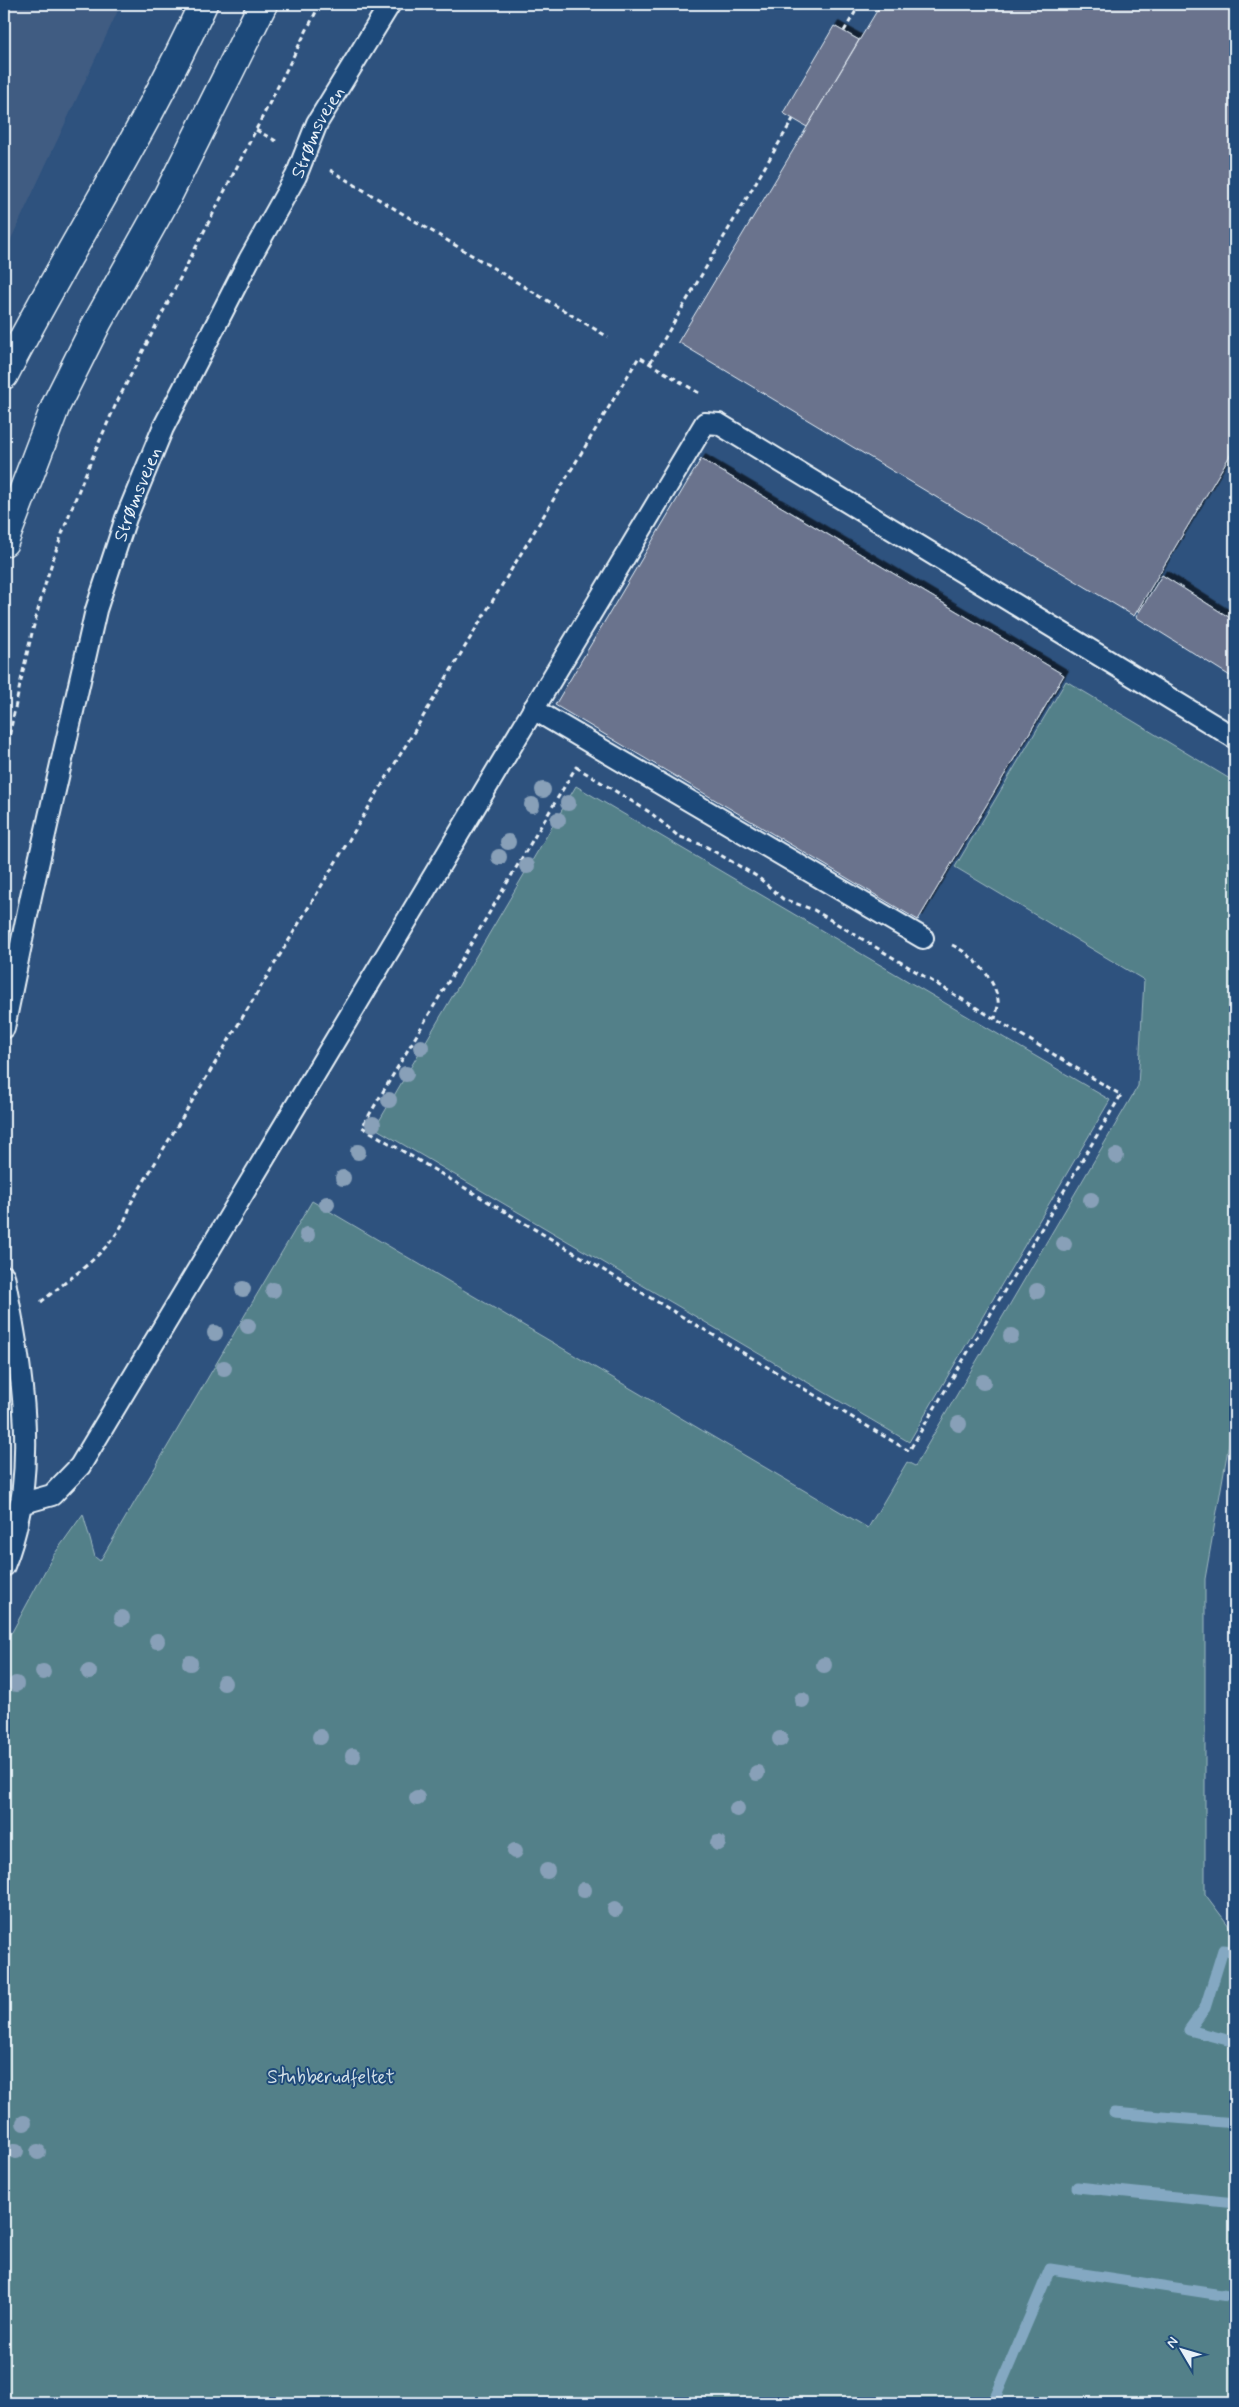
<svg xmlns="http://www.w3.org/2000/svg" width="1239" height="2407" font-family="Mynerve,sans-serif">
	<defs>
		<filter id="shadow"><feDropShadow dx="4.5" dy="-4.5" stdDeviation="0" flood-color="#0009"/></filter>
	</defs>
	<rect width="100%" height="100%" fill="#2e527e"/>
	<filter id="ink" filterUnits="userSpaceOnUse"><feTurbulence type="fractalNoise" baseFrequency=".02" numOctaves="2"/><feDisplacementMap in="SourceGraphic" scale="10" xChannelSelector="R" yChannelSelector="G"/><feConvolveMatrix kernelMatrix="1 2 1 2 8 2 1 2 1" color-interpolation-filters="sRGB"/></filter>
	<g filter="url(#ink)">
		<polygon fill="#405c82" points="4,4 121,4 4,254"/>
		<g fill="#538089" stroke="#9eb8c0">
			<polygon points="1066,681 1235,782 1235,1409 1205,1579 1205,1894 1235,1934 1235,2403 4,2403 4,1639 12,1632 53,1556 83,1514 95,1557 100,1561 312,1201 868,1528 907,1462 915,1466 1138,1086 1144,980 955,867"/>
			<polygon points="576,786 1110,1100 909,1442 375,1128"/>
		</g>
		<g fill="none" stroke-linecap="round" stroke-linejoin="round">
			<g stroke="#84a8c2" stroke-width="11">
				<polyline points="1235,2042 1189,2030 1205,2008 1223,1950 1235,1951"/>
				<polyline points="1114,2113 1235,2123"/>
				<polyline points="1077,2187 1235,2203"/>
				<polyline points="993,2403 1050,2269 1235,2297"/>
			</g>
		</g>
		<g fill="#6b738d" stroke="#e8f1f8" filter="url(#shadow)">
			<polygon points="881,4 1235,4 1235,447 1134,616 678,342"/>
			<polygon points="834,26 859,40 807,127 783,113"/>
			<polygon points="701,459 1064,675 918,920 555,705"/>
			<polygon points="1162,575 1235,621 1235,679 1136,617"/>
		</g>
		<g fill="none" stroke-linecap="round" stroke-linejoin="round">
			<g stroke="#e8f1f8" stroke-width="24">
				<g id="service">
					<polyline points="533,709 923,938"/>
					<path id="s1" d="M4,1028L31,896L96,610L126,518L163,428L249,260L296,176L317,123L390,4"/>
					<path d="M4,1276C22,1369 41,1475 4,1566"/>
					<polyline points="20,1504 52,1495 80,1466 705,423 719,424 1235,738"/>
				</g>
			</g>
			<g stroke="#e8f1f8" stroke-width="31">
				<g id="secondary">
					<path d="M4,375C68,250 145,132 203,4"/>
					<polyline points="4,542 56,405 97,323 165,201 263,4"/>
				</g>
			</g>
			<g stroke="#e8f1f8" stroke-width="3" stroke-dasharray="5 4" stroke-linecap="butt">
				<polyline points="844,31 860,4"/>
				<polyline points="256,130 276,141"/>
				<polyline points="330,170 608,337"/>
				<polyline points="650,363 793,119"/>
				<path d="M4,761C19,690 33,616 57,548C74,499 95,451 116,404L320,4"/>
				<polygon points="576,767 651,813 678,836 705,846 758,877 783,899 814,910 1121,1095 909,1451 362,1127"/>
				<path d="M952,945C973,955 994,977 998,1000C999,1006 996,1013 995,1019"/>
				<path d="M41,1302C74,1274 120,1247 131,1203L639,357L699,393"/>
			</g>
			<use href="#service" stroke="#1f4a7a" stroke-width="20"/>
			<use href="#secondary" stroke="#1f4a7a" stroke-width="28"/>
		</g>
		<g fill="#88a0b8">
			<circle cx="543" cy="790" r="8"/>
			<circle cx="568" cy="803" r="8"/>
			<circle cx="532" cy="805" r="8"/>
			<circle cx="558" cy="820" r="8"/>
			<circle cx="508" cy="842" r="8"/>
			<circle cx="499" cy="857" r="8"/>
			<circle cx="527" cy="866" r="8"/>
			<circle cx="421" cy="1047" r="8"/>
			<circle cx="406" cy="1074" r="8"/>
			<circle cx="389" cy="1100" r="8"/>
			<circle cx="373" cy="1124" r="8"/>
			<circle cx="358" cy="1152" r="8"/>
			<circle cx="1116" cy="1156" r="8"/>
			<circle cx="343" cy="1178" r="8"/>
			<circle cx="1091" cy="1200" r="8"/>
			<circle cx="327" cy="1204" r="8"/>
			<circle cx="307" cy="1235" r="8"/>
			<circle cx="1064" cy="1244" r="8"/>
			<circle cx="243" cy="1289" r="8"/>
			<circle cx="273" cy="1290" r="8"/>
			<circle cx="1037" cy="1291" r="8"/>
			<circle cx="248" cy="1326" r="8"/>
			<circle cx="215" cy="1333" r="8"/>
			<circle cx="1011" cy="1336" r="8"/>
			<circle cx="224" cy="1368" r="8"/>
			<circle cx="983" cy="1382" r="8"/>
			<circle cx="959" cy="1424" r="8"/>
			<circle cx="122" cy="1618" r="8"/>
			<circle cx="157" cy="1641" r="8"/>
			<circle cx="190" cy="1663" r="8"/>
			<circle cx="824" cy="1665" r="8"/>
			<circle cx="43" cy="1672" r="8"/>
			<circle cx="89" cy="1672" r="8"/>
			<circle cx="224" cy="1683" r="8"/>
			<circle cx="16" cy="1684" r="8"/>
			<circle cx="802" cy="1700" r="8"/>
			<circle cx="320" cy="1737" r="8"/>
			<circle cx="780" cy="1739" r="8"/>
			<circle cx="353" cy="1756" r="8"/>
			<circle cx="757" cy="1773" r="8"/>
			<circle cx="417" cy="1798" r="8"/>
			<circle cx="737" cy="1809" r="8"/>
			<circle cx="718" cy="1843" r="8"/>
			<circle cx="515" cy="1851" r="8"/>
			<circle cx="547" cy="1871" r="8"/>
			<circle cx="584" cy="1890" r="8"/>
			<circle cx="615" cy="1909" r="8"/>
			<circle cx="24" cy="2123" r="8"/>
			<circle cx="16" cy="2151" r="8"/>
			<circle cx="38" cy="2152" r="8"/>
		</g>
	</g>
	<g text-anchor="middle" stroke-width="4" stroke-linejoin="round" paint-order="stroke">
		<g font-size="19" fill="#e8f1f8" stroke="#1f4a7a">
			<text dy="7" stroke="none"><textPath href="#s1" startOffset="956">Strømsveien</textPath></text>
			<text dy="7" stroke="none"><textPath href="#s1" startOffset="551">Strømsveien</textPath></text>
		</g>
		<g font-size="19" fill="#d2e0e7" stroke="#1f4a7a">
			<text x="331" y="2083">Stubberudfeltet</text>
		</g>
	</g>
	<rect width="1239" height="2407" fill="none" stroke="#1f4a7a" stroke-width="20"/>
	<rect x="10" y="10" width="1219" height="2387" fill="none" stroke="#e8f1f8" stroke-width="2" filter="url(#ink)"/>
	<g transform="translate(1182 2350) rotate(308)" stroke="#1f4a7a" stroke-width="4" paint-order="stroke">
	<path d="M0-4L9 19L0 12L-9 19Z" fill="#e8f1f8"/>
	<text y="-8" font-size="14" font-weight="bold" text-anchor="middle" fill="#e8f1f8">N</text>
	</g>
</svg>
